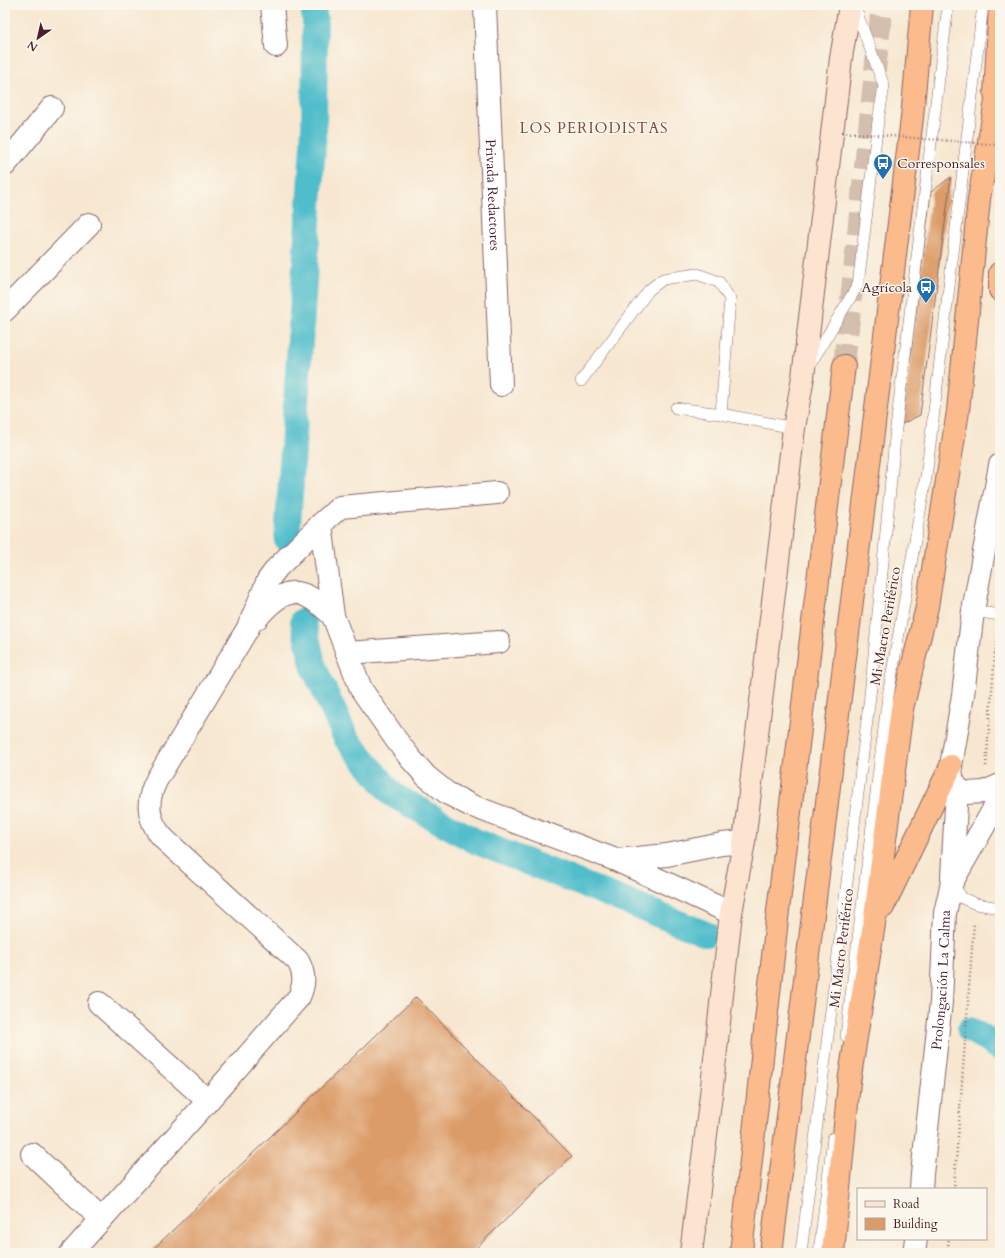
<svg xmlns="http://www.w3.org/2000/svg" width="1005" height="1258" font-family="Cardo,serif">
	<rect width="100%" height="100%" fill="#fbf7ec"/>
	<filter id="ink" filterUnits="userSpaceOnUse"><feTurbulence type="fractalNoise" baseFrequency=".025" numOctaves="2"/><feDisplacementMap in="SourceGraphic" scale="8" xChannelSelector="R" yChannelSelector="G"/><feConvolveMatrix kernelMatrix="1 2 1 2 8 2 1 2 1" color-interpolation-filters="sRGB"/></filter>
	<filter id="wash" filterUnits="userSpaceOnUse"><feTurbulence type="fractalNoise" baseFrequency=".012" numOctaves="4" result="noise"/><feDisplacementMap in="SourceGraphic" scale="16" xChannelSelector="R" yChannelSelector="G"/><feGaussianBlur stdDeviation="0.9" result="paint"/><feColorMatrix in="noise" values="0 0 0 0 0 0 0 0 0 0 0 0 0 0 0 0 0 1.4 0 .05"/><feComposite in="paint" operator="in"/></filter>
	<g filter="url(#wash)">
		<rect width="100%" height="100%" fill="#f7e7d0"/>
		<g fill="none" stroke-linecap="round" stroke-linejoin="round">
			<g stroke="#50bdcb" stroke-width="26">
				<polyline points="287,540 314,130 315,22 313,5"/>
				<polyline points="303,621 314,668 346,738 393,795 475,841 706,934"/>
				<polyline points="970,1030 985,1038 1000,1049"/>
			</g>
		</g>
		<g id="blocks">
			<g fill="#dc9c69">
				<polygon points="951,177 920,415 902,424 931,192"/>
				<polygon points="416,997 572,1156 471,1253 149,1253"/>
			</g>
		</g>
	</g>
	<g filter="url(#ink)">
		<use href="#blocks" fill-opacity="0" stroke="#876565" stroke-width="1"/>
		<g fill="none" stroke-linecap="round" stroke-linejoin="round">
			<polyline stroke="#d4bfaf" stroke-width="22" stroke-dasharray="22 11" stroke-linecap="butt" points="844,366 882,5"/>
			<g stroke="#876565" stroke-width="12">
				<g id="lane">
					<polyline points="809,366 858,285 878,121 884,86 854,5"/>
					<polyline points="581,381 649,290 663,279 697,274 719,282 730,299 721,414"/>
					<polyline points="676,408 721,414 794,428"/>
					<polyline points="973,611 1000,615"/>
					<polyline points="952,883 962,898 976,904 1000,908"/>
					<polyline points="846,1036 888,696 926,477 983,5"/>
					<polyline points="801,1253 870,696 896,428 948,5"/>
					<polyline points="819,1253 833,1138"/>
				</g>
			</g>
			<g stroke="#876565" stroke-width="24">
				<g id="street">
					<polyline points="272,5 276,46"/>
					<path id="s1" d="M485,5L501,385"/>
					<polyline points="5,165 52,108"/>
					<polyline points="5,310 89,224"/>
					<polyline points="1000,465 973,611 963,695 951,766 952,778 957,788 966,793 984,792 1000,785"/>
					<polyline points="497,493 340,507 321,524 333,616 361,689 397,741 411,759 426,776 447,793 470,805 616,860 731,913"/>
					<path d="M256,619C285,585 300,584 333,616"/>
					<polyline points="347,653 499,642"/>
					<polyline points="617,860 667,855 722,844 744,842"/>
					<polyline points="952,877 957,788"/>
					<polyline points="99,1003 208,1101"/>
					<polyline points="32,1154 101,1219"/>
					<path id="s2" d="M921,1189L922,1174L941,1002L945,913L952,882L1000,798"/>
					<path d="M71,1253L208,1101L299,997C305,984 305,974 298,961L165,840C147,821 145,802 157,779L248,628L268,580L277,568L321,524"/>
					<polyline points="914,1253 916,1239"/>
				</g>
			</g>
			<g stroke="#876565" stroke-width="24">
				<polyline id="secondary" points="691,1253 711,1095 731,913 744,842 794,428 803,377 841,58 850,5"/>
			</g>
			<g stroke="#876565" stroke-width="24">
				<g id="highway">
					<polyline points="995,94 1000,5"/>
					<polyline points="1000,273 1000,290"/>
					<polyline points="883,907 951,766"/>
					<polyline points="741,1253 777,919 844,366"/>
					<polyline points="771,1253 912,118 922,5"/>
					<polyline points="833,1253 849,1082 874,924 902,709 927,607 958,411 979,199 1000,78"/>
				</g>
			</g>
			<g stroke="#876565" stroke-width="2.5" stroke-dasharray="1 3" stroke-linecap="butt">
				<polyline points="986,766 995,653 998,633"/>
				<polyline points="954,1189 974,922"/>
				<polyline points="947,1253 949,1239"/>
			</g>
			<use href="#lane" stroke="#fff" stroke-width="11"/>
			<use href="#street" stroke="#fff" stroke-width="22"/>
			<use href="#secondary" stroke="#fde4d1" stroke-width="22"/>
			<use href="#highway" stroke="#fbbb8d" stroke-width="22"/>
			<polyline stroke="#876565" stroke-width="2.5" stroke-dasharray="1 3" stroke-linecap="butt" points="842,132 1000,145"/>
		</g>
	</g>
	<defs>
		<g id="bus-pin" transform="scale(1)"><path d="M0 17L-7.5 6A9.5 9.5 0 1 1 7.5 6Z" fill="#1f6fb2" stroke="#fbf7ec"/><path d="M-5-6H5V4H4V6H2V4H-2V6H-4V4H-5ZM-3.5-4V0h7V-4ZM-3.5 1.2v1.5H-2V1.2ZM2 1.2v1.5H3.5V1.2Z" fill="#fff"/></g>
	</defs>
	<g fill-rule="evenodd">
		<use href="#bus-pin" x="883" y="163"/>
		<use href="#bus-pin" x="926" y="287"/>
	</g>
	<g text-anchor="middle" stroke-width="3" stroke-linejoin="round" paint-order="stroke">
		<g font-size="14" fill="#4a1f2b" stroke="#fbf7ec" text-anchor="start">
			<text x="897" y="168">Corresponsales</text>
			<text x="912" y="292" text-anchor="end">Agrícola</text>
		</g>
		<g font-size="14" fill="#4a1f2b" stroke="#fbf7ec">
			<text dy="5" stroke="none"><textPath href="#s1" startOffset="190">Privada Redactores</textPath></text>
			<text transform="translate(885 626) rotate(-80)" y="5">Mi Macro Periférico</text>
			<text transform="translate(841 948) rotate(-83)" y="5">Mi Macro Periférico</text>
			<text dy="5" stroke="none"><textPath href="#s2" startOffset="210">Prolongación La Calma</textPath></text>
		</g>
		<g font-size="15" letter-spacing="1" fill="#7d4b41" stroke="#fbf7ec">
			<text x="594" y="133">LOS PERIODISTAS</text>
		</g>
	</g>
	<rect width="1005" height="1258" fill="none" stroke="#fbf7ec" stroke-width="20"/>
	<rect x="857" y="1188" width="130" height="52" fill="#fbf7ec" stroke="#b4a19f"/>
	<rect x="865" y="1201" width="20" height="6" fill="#fde4d1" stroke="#b4a19f"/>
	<text x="893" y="1208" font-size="12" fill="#4a1f2b">Road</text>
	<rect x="865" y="1218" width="20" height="12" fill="#dc9c69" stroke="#b4a19f"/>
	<text x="893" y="1228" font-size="12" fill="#4a1f2b">Building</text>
	<g transform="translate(38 38) rotate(214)" stroke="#fbf7ec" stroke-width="3" paint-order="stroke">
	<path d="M0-3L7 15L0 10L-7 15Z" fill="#4a1f2b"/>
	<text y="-6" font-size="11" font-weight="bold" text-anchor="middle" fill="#4a1f2b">N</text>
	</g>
</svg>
